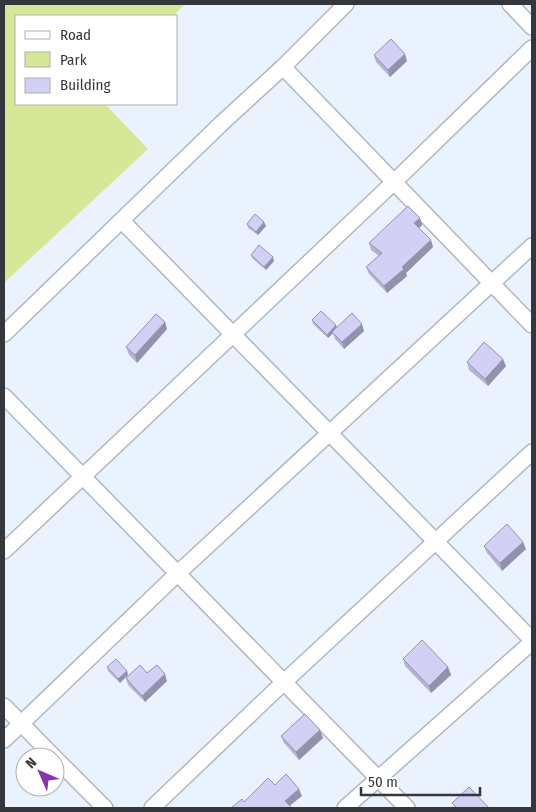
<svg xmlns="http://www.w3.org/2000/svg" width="536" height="812" font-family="'Fira Sans Condensed',sans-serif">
	<rect width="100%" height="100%" fill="#eaf3fd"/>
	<polygon fill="#d6e898" points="4,4 185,4 173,16 16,16 16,104 105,104 148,149 4,283"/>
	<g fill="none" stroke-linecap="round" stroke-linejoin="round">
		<g stroke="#afb8c1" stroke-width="18">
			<g id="street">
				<polyline points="510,4 532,27"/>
				<polyline points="283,67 532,325"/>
				<polyline points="122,221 532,640"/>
				<polyline points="4,334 222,123 283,67 346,4"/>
				<polyline points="4,396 407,808"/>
				<polyline points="4,551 394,182 532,48"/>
				<polyline points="4,706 54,757"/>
				<polyline points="4,740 177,574 532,246"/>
				<polyline points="55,758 105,808"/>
				<polyline points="152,808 284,682 532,452"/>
				<polyline points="345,808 532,642"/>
			</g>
		</g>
		<use href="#street" stroke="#fff" stroke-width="15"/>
	</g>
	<g fill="#b5b3d3">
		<polygon points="374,55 407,61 390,77 376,62"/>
		<polygon points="420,218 422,225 419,228 433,247 406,273 407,276 387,293 369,274 366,267 379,256 371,250 369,243"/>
		<polygon points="264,222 266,226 258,235 248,228 247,224"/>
		<polygon points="251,255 274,261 266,270 252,258"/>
		<polygon points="312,320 336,325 337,328 364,331 344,349 335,339 333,333 328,338 313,324"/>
		<polygon points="165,322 167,329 137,363 129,355 126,347"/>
		<polygon points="467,362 506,366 488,386 469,370"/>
		<polygon points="484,546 526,549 502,571 487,553"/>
		<polygon points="403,659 448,667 451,675 431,693 405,666"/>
		<polygon points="107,667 127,671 128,675 120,683 108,671"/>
		<polygon points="147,673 167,681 145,702 128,685 126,678"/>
		<polygon points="320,730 323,738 299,760 284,743 281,736"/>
	</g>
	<g fill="#9392ac">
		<polygon points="405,54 407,61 390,77 388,70"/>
		<polygon points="420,218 422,225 417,230 414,223"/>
		<polygon points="264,222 266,226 258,235 256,232"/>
		<polygon points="431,240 433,247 406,273 407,276 387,293 384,286 402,267"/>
		<polygon points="273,257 274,261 266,270 264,267"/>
		<polygon points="165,322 167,329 137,363 135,355"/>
		<polygon points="362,324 364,331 344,349 342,342"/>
		<polygon points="336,325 337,329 328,338 327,335"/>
		<polygon points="503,359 506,366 488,386 485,379"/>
		<polygon points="523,542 526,549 502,571 500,563"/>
		<polygon points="448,667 451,675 431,693 429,686"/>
		<polygon points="127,671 128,675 120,683 118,679"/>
		<polygon points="165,674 167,681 145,702 142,696"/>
		<polygon points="320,730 323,738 299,760 296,752"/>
		<polygon points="299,789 302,796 287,808 285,801"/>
	</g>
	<g fill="#d2d0f5" stroke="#9392ac">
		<polygon points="391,39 405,54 388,70 374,55"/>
		<polygon points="408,206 420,218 414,223 431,240 402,267 404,269 384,286 366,267 382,253 369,243"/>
		<polygon points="255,214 264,222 256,232 247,224"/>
		<polygon points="259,245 273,257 264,267 251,255"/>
		<polygon points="321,311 336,325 327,335 312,320"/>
		<polygon points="352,313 362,324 342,342 332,332"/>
		<polygon points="156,314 165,322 135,355 126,347"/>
		<polygon points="484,342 503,359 485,379 467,362"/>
		<polygon points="507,524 523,542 500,563 484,546"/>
		<polygon points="422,640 448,667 429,686 403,659"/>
		<polygon points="116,659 127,671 118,679 107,667"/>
		<polygon points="140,665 147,673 157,665 165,674 142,696 126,678"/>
		<polygon points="305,714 320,730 296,752 281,736"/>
		<polygon points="286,774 299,789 285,801 292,808 231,808 242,799 244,802 268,778 275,785"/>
		<polygon points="469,787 489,808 457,808 452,803"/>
	</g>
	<rect width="536" height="812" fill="none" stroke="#34373b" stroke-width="10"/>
	<rect x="15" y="15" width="162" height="90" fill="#ffffff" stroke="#aeafb1"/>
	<rect x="25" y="31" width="25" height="8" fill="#ffffff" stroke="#aeafb1"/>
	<text x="60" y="40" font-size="15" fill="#34373b">Road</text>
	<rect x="25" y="52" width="25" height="15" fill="#d6e898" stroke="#aeafb1"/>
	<text x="60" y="65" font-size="15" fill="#34373b">Park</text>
	<rect x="25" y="78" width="25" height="15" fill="#d2d0f5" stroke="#aeafb1"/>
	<text x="60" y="90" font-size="15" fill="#34373b">Building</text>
	<g transform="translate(40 772) rotate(315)"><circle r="24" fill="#ffffff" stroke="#aeafb1"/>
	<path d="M0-4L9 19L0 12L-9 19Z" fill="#8436a6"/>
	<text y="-8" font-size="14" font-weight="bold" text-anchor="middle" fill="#34373b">N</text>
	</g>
	<path d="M361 787v8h119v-8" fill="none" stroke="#34373b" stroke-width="2.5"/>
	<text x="368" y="787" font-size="15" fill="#34373b" stroke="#ffffff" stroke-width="4" paint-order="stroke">50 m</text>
</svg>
